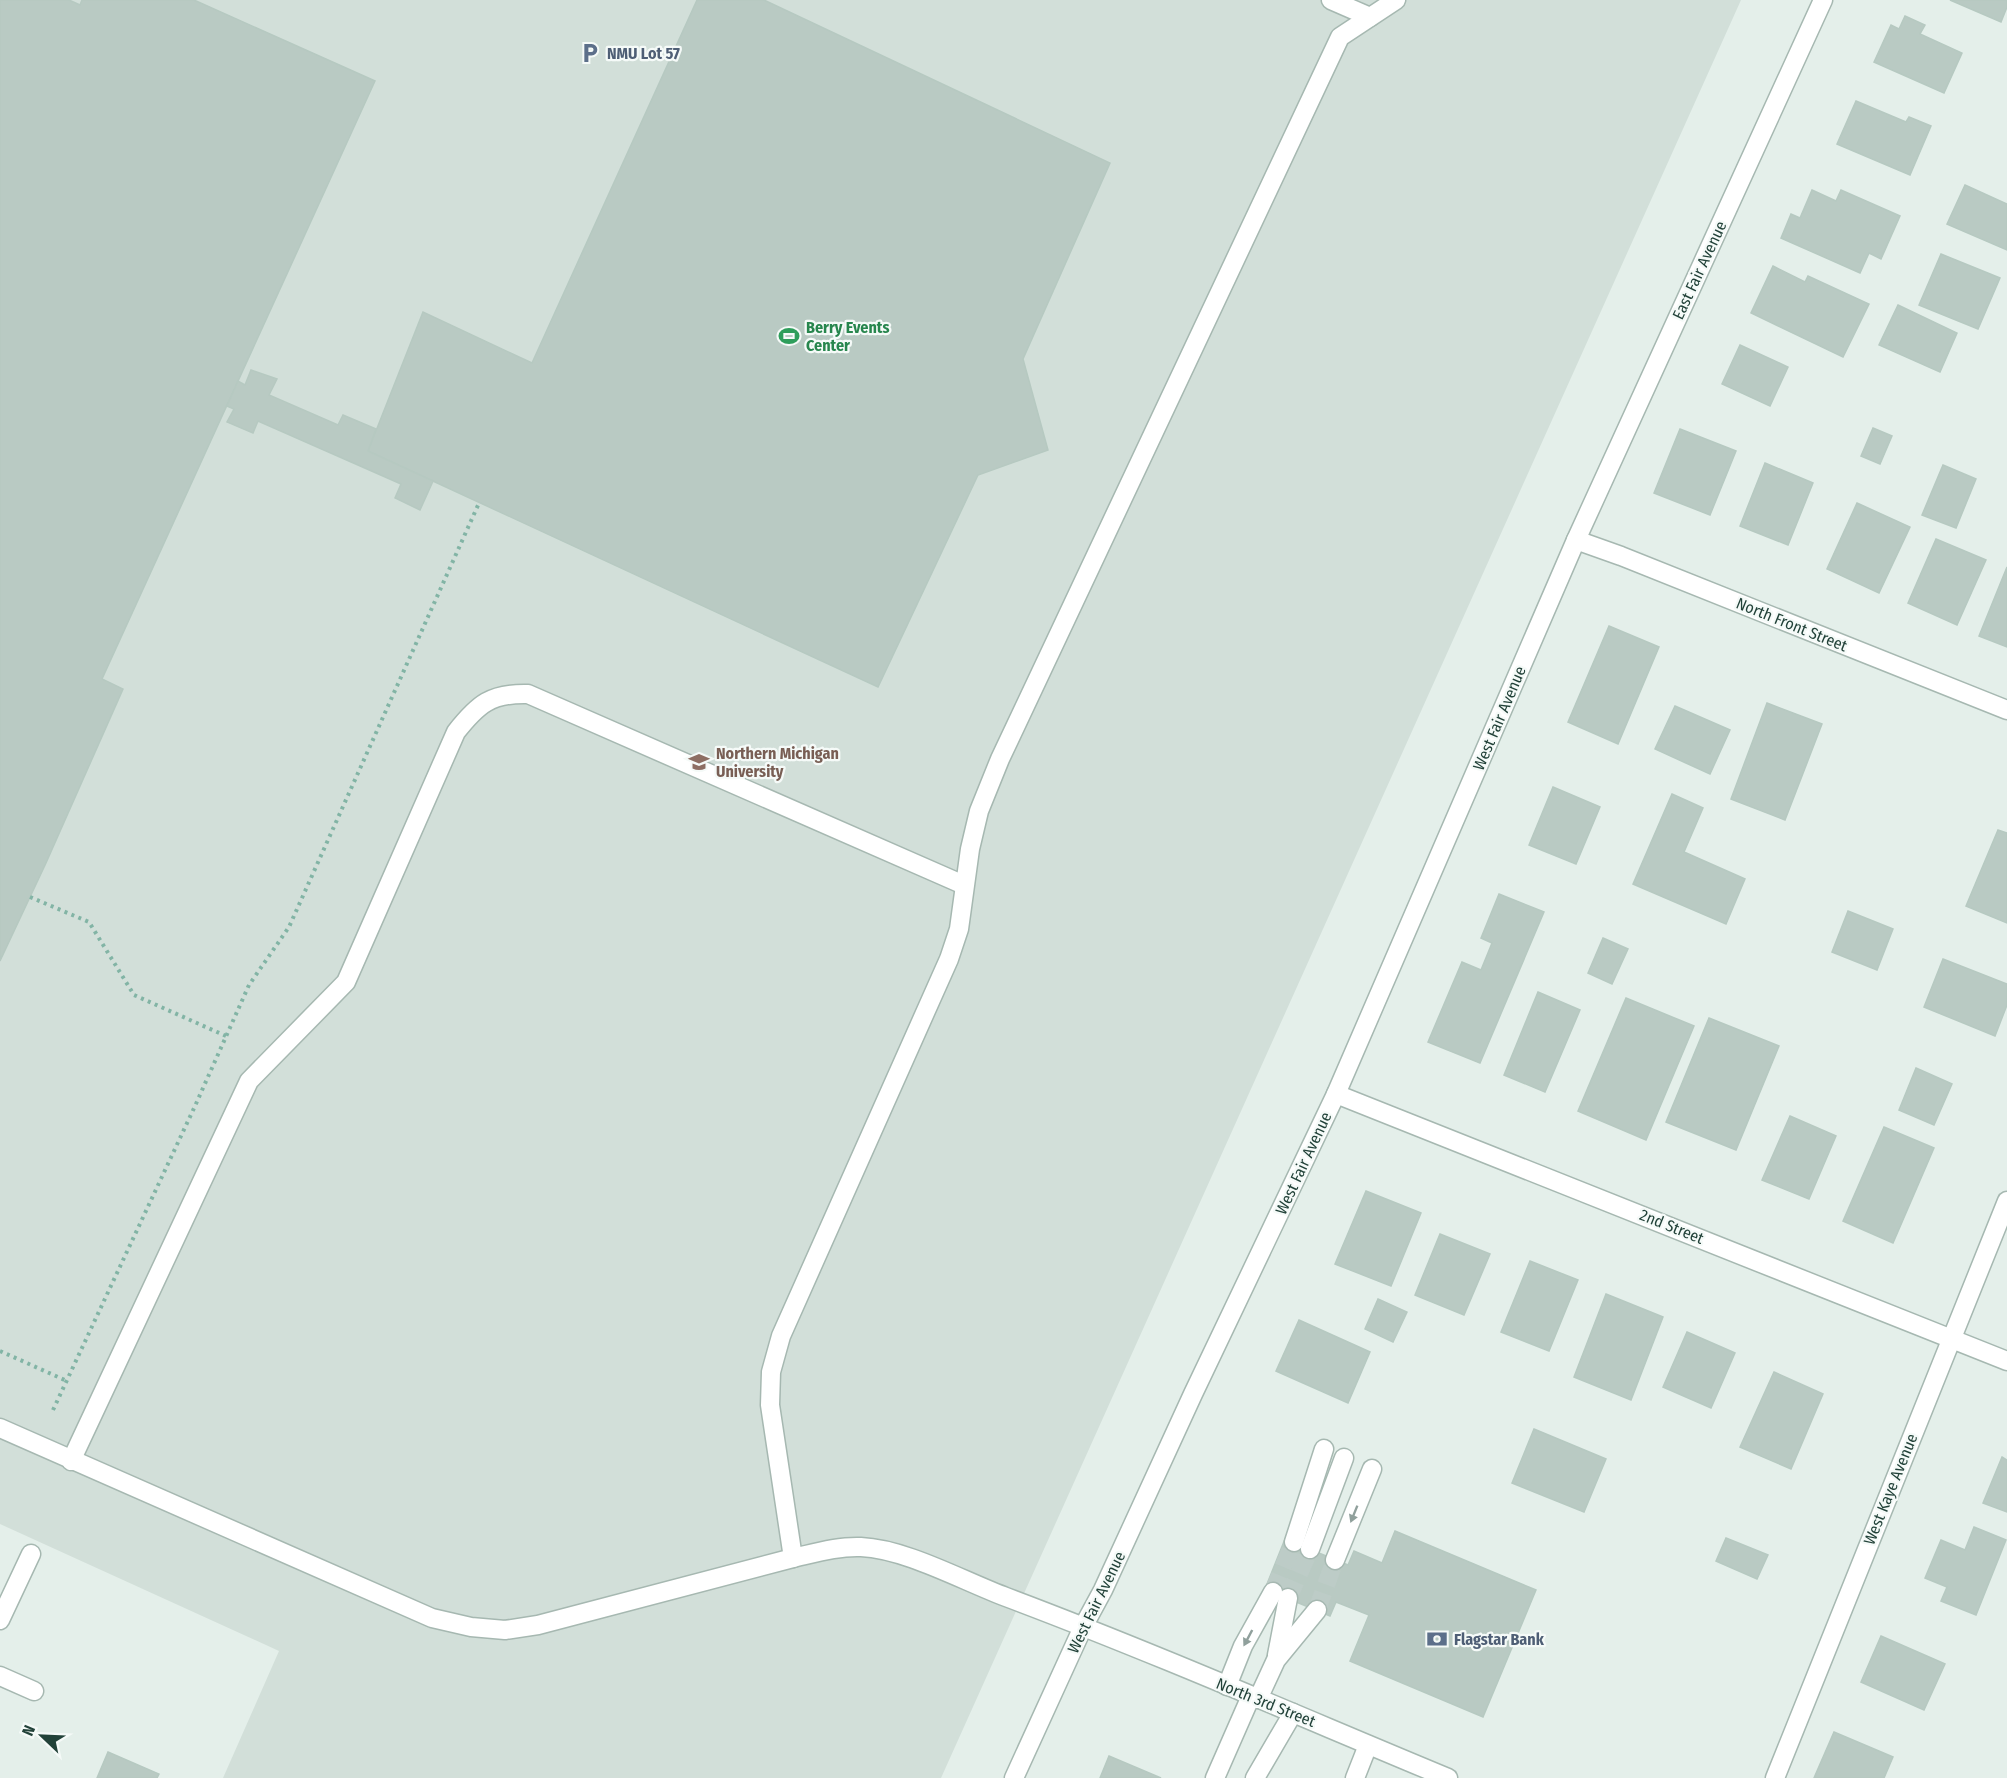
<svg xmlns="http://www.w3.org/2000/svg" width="2007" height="1778" font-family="'Fira Sans Condensed',sans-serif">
	<rect width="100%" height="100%" fill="#e4efea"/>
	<polygon fill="#d2dfd9" points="0,0 1741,0 941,1778 223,1778 279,1651 0,1524"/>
	<g fill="#b9cac3" stroke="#b6c9c1" stroke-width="1.5">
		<polygon points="0,0 69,0 80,5 82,0 194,0 375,81 102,679 123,689 46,863 0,961"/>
		<polygon points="697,0 764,0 1110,163 1023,359 1048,450 978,475 878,687 368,451 423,312 532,363"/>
		<polygon points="1950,0 2007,0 2007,7 2001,22"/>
		<polygon points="1905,16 1925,25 1920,34 1962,53 1944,93 1874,62 1891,25 1899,29"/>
		<polygon points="1856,101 1906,122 1909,117 1931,126 1910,175 1837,144"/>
		<polygon points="1965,185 2007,204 2007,250 1947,224"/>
		<polygon points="1812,190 1836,201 1841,190 1900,216 1881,259 1869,253 1860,273 1781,238 1791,214 1800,218"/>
		<polygon points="1941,254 2000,278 1978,329 1919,305"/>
		<polygon points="1773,266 1805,282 1808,276 1869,304 1843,357 1751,313"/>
		<polygon points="1898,305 1957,333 1940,372 1879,345"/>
		<polygon points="1740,345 1788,367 1770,406 1722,384"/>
		<polygon points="251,370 277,379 269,395 338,425 343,415 376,429 368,451 433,481 420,510 395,498 401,484 258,421 253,433 227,422 234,409 227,406 238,381 245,385"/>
		<polygon points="1873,428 1892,436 1880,464 1861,456"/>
		<polygon points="1680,429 1736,451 1710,515 1654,493"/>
		<polygon points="1765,463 1813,483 1788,545 1740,526"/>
		<polygon points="1943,465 1976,479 1956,528 1922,515"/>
		<polygon points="1857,503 1910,527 1879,593 1827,569"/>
		<polygon points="1936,539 1986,560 1957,625 1908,603"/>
		<polygon points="2007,567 2007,647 1979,636"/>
		<polygon points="1609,626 1659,647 1618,744 1568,722"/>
		<polygon points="1767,703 1822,724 1785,820 1731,799"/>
		<polygon points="1675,706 1730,730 1710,774 1655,749"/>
		<polygon points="1553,787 1600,807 1576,864 1529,845"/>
		<polygon points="1672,794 1703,808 1684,852 1745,879 1726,924 1633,884"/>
		<polygon points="1998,830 2007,833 2007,923 1966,906"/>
		<polygon points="1499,894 1544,912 1480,1063 1428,1042 1462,962 1481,970 1492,943 1481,938"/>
		<polygon points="1848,911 1893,929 1877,970 1832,952"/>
		<polygon points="1603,938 1628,949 1612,984 1588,973"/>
		<polygon points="1943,959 2007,984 2007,1005 1995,1036 1924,1007"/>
		<polygon points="1538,992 1580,1010 1545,1092 1504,1075"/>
		<polygon points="1626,998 1694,1026 1646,1140 1578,1111"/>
		<polygon points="1709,1018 1779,1046 1736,1150 1666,1122"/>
		<polygon points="1916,1068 1952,1084 1934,1125 1899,1110"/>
		<polygon points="1790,1116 1836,1136 1809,1199 1762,1180"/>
		<polygon points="1884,1127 1934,1148 1893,1243 1843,1221"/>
		<polygon points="1366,1191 1421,1213 1391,1286 1335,1264"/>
		<polygon points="1440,1234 1490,1254 1464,1315 1415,1295"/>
		<polygon points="1530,1261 1578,1280 1549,1351 1501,1332"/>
		<polygon points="1606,1294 1663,1317 1631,1400 1574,1377"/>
		<polygon points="1378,1299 1407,1312 1393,1342 1365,1329"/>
		<polygon points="1299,1320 1370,1352 1348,1403 1276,1371"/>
		<polygon points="1687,1332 1735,1353 1711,1408 1663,1387"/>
		<polygon points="1774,1372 1823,1394 1791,1469 1740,1447"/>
		<polygon points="1534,1429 1606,1459 1584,1512 1512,1483"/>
		<polygon points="2002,1457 2007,1460 2007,1512 1983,1503"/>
		<polygon points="1974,1527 2006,1540 1976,1615 1941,1601 1947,1587 1925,1578 1941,1540 1965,1550"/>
		<polygon points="1395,1531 1536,1590 1483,1717 1350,1661 1369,1615 1336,1602 1330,1616 1265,1589 1285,1539 1348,1565 1354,1551 1382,1563"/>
		<polygon points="1726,1538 1768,1555 1757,1579 1716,1561"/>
		<polygon points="1881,1636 1945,1664 1924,1710 1861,1682"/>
		<polygon points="1834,1732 1893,1757 1884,1778 1814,1778"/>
		<polygon points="108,1752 159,1774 157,1778 97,1778"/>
		<polygon points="1109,1756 1161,1778 1100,1778"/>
	</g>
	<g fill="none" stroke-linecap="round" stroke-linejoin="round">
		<g stroke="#bdccc7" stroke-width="18" stroke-dasharray="18 9" stroke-linecap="butt">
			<polyline points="1273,1592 1294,1542"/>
			<polyline points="1288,1598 1310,1549"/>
			<polyline points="1317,1610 1335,1560"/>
		</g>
		<g stroke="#a6b8b1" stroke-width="21">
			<g id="minor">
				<polyline points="1331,0 1370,17"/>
				<polyline points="1576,540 1621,556 2007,710"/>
				<polyline points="1336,1094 2007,1361"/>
				<path d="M0,1428L432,1618L471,1627L505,1630L538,1625L793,1558C815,1553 839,1546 861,1547C906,1549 963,1581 1006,1597C1155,1653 1301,1717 1448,1778"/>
				<path d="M71,1461L249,1081L346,982L456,732C478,704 491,693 528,694L964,885"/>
				<polyline points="1294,1542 1324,1449"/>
				<polyline points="1310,1549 1344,1458"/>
				<polyline points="793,1558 770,1405 771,1372 781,1336 949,959 959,929 970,849 979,811 1000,759 1340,37 1396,0"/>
				<polyline points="1335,1560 1372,1469"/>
				<polyline points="0,1620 31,1554"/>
				<polyline points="1277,1655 1288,1598"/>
				<polyline points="0,1676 34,1691"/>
				<polyline points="1227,1686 1243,1646 1273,1592"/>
				<polyline points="1258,1699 1276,1660 1317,1610"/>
				<polyline points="1014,1778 1083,1627 1103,1590 1193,1394 1336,1094 1576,540 1823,0"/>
				<polyline points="1215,1778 1251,1696"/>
				<polyline points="1255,1778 1293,1713"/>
				<polyline points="1355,1778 1368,1745"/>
				<polyline points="1775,1778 2007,1201"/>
			</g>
		</g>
		<g stroke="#82b4a5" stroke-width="4" stroke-dasharray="3 4.5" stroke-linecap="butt">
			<polyline points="30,897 89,922 134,995 226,1036"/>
			<polyline points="0,1351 67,1381"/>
			<polyline points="53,1410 195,1106 249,985 289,927 479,503"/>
		</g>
		<use href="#minor" stroke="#fff" stroke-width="18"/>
	</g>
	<defs><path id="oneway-solid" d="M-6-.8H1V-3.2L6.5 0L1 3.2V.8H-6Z" transform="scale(1.5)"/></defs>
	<g fill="#90a09c">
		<use href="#oneway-solid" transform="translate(1354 1514) rotate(112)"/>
		<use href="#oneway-solid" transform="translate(1248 1638) rotate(118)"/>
	</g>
	<defs>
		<g id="parking-bare" transform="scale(1.62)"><path d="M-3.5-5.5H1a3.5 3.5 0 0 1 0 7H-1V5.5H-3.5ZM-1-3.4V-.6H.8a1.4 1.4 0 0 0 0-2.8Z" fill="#5c6f8a" stroke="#f5faf8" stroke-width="2.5" paint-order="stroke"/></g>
		<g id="stadium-bare" transform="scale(1.62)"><path d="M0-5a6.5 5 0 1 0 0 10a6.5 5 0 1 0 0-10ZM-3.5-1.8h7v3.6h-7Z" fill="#2e9e5b" stroke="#f5faf8" stroke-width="2.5" paint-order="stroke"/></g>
		<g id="university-bare" transform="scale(1.62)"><path d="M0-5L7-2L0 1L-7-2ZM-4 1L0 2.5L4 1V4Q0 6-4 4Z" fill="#8d6e63" stroke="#f5faf8" stroke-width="2.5" paint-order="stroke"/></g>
		<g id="bank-bare" transform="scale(1.62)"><path d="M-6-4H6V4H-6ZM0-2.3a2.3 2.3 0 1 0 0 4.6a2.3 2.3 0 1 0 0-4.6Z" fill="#5c6f8a" stroke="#f5faf8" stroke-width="2.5" paint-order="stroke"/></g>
	</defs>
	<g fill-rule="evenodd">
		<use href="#parking-bare" x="590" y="53"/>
		<use href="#stadium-bare" x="789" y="336"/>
		<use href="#university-bare" x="699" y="762"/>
		<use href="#bank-bare" x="1437" y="1639"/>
	</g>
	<g text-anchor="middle" stroke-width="4.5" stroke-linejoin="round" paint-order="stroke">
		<g font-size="16" font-weight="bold" fill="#4e5e75" stroke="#f5faf8" text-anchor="start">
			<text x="607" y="59">NMU Lot 57</text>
			<text x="1454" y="1645">Flagstar Bank</text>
		</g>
		<g font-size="16" fill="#224239" stroke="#f5faf8">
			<text transform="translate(1699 270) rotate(-65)" y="6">East Fair Avenue</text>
			<text transform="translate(1792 624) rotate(22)" y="6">North Front Street</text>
			<text transform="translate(1499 718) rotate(-67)" y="6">West Fair Avenue</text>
			<text transform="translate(1303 1163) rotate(-65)" y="6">West Fair Avenue</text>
			<text transform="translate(1672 1226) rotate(22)" y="6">2nd Street</text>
			<text transform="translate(1890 1489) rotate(-68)" y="6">West Kaye Avenue</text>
			<text transform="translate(1096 1602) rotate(-64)" y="6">West Fair Avenue</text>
			<text transform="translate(1266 1702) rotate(22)" y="6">North 3rd Street</text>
		</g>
		<g font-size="16" font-weight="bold" fill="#27864d" stroke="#f5faf8" text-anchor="start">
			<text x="806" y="333">Berry Events<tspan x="806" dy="18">Center</tspan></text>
		</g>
		<g font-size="16" font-weight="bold" fill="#785e54" stroke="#f5faf8" text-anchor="start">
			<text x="716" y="759">Northern Michigan<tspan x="716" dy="18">University</tspan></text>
		</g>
	</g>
	<g transform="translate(42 1736) rotate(293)" stroke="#f5faf8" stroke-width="4.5" paint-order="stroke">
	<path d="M0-4.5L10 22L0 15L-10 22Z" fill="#224239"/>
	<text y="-9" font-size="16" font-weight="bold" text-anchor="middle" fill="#224239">N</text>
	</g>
</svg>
